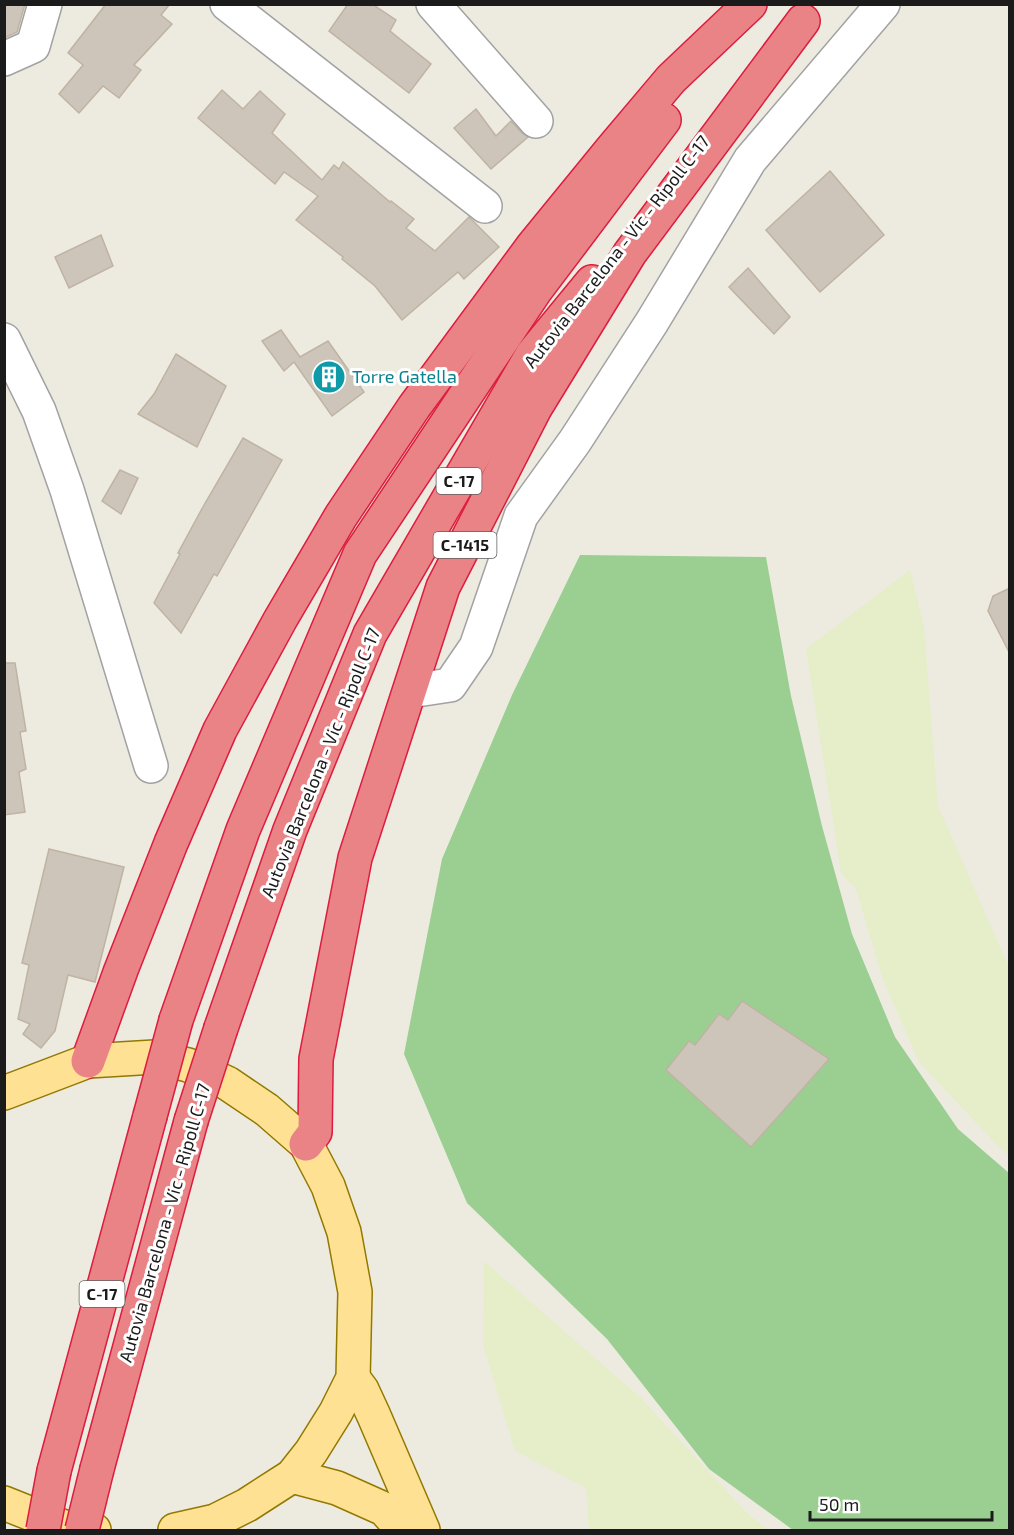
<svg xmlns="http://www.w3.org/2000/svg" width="1014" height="1535" font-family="'Exo 2',sans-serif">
	<rect width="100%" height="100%" fill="#edebe0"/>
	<g fill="#e5eec9">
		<polygon points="910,570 924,626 938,806 1009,967 1009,1155 998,1146 919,1062 882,977 856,889 841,873 806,649"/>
		<polygon points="484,1261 640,1397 748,1514 768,1530 589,1530 586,1488 515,1451 483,1345"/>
	</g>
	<polygon fill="#9bcf92" points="580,555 766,557 791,696 822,826 852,934 895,1037 958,1129 1009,1173 1009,1530 793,1530 709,1469 607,1339 467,1203 404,1054 442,859 512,695"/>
	<g fill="#cdc5b9" stroke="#bfb3a2" stroke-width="1.5">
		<polygon points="4,4 25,4 17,32 4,38"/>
		<polygon points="106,4 170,4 161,15 172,24 134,65 141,70 119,98 103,86 79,113 59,94 83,65 68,53"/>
		<polygon points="348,4 372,4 396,20 390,31 431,64 409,93 329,31"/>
		<polygon points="222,90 243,109 260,91 285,114 272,133 322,180 334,165 339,169 343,162 390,202 391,201 414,219 406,228 435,251 469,217 499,247 464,279 458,272 402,320 375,286 342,259 343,257 296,220 318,196 284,172 275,184 198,118"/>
		<polygon points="476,109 496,136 511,121 522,133 528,137 491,169 454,128"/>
		<polygon points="830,171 884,235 820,292 766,230"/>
		<polygon points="101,235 113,266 69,288 55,257"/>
		<polygon points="748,268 790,317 774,334 729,287"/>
		<polygon points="281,330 300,357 328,341 364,392 332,416 294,362 284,371 262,341"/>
		<polygon points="176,354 226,386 197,447 138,414 154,394"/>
		<polygon points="243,438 282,460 217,576 214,574 181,633 154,603 180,554 178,553 204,505"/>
		<polygon points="120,470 138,478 121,514 102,501"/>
		<polygon points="1010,588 1010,654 988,611 993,596"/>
		<polygon points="4,663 15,663 26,731 20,732 26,769 19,772 25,812 4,815"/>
		<polygon points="49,849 124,867 95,982 68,975 55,1031 41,1048 23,1034 30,1024 18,1019 29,965 22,963"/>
		<polygon points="742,1001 829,1059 751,1147 666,1070 689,1041 695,1045 719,1014 728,1020"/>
	</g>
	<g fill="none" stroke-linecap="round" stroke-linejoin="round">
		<g stroke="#a2a2a2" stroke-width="36">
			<g id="minor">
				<polyline points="227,4 485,206"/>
				<polyline points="433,4 536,121"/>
				<polyline points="4,59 33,46 45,4"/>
				<polyline points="4,340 39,411 67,490 151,766"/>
				<polyline points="410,691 450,685 476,647 521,516 575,441 652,322 750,160 883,4"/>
			</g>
		</g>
		<g stroke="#927900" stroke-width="36">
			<g id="major">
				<polyline points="4,1093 88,1061 155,1057 188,1065 227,1083 267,1110 306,1144 328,1186 344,1232 355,1292 353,1378 336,1412 311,1452 292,1476 247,1505 215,1521 175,1530"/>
				<polyline points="353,1378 362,1390 374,1416 423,1530"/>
				<polyline points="292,1476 337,1488 384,1509 403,1530"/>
				<polyline points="4,1503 64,1527 94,1530"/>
			</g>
		</g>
		<g stroke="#dd1c3f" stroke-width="36">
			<g id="highway">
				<polyline points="176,1020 243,830 360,554 535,291 664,120"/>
				<polyline points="221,1028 290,830 370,634 532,355 592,282"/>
				<polyline points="88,1061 121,970 171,843 220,730 280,620 341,516 414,407 532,247 612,149 671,79 750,4"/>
				<polyline points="306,1144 315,1132 316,1059 355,858 443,587 535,408 630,253 803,21"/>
				<polyline points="97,1469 191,1121"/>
				<polyline points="54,1471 150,1116"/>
			</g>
		</g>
		<use href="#minor" stroke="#fff" stroke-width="33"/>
		<use href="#major" stroke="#ffe193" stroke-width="33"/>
		<use href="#highway" stroke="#ea8385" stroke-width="33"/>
		<g stroke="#dd1c3f" stroke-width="36" stroke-linecap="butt">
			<g id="highway-bridge">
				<polyline points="150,1116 176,1020"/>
				<polyline points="191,1121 221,1028"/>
				<polyline points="43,1530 54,1471"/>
				<polyline points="82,1530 97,1469"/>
			</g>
		</g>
		<use href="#highway-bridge" stroke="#ea8385" stroke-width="33"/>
	</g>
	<defs>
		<g id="building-disc" transform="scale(1.725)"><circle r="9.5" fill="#0f9aa8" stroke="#fff"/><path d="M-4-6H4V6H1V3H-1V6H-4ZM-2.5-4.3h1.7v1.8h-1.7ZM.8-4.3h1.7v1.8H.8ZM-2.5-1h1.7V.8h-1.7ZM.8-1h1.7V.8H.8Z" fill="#fff"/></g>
	</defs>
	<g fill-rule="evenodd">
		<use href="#building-disc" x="329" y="377"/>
	</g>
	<g text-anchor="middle" stroke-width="6" stroke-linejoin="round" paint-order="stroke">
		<g fill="#fff" stroke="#5f5f5f" stroke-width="1.5">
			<rect x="436.5" y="468" width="45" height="26" rx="4.5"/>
			<rect x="433.5" y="532" width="63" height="26" rx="4.5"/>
			<rect x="79.5" y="1281" width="45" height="26" rx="4.5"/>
		</g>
		<g font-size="16" font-weight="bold" fill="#1b1b1b">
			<text x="459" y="487">C-17</text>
			<text x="465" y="551">C-1415</text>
			<text x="102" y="1300">C-17</text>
		</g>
		<g font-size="18" fill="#1b1b1b" stroke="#fff">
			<text transform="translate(617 252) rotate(-52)" y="6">Autovia Barcelona - Vic - Ripoll C-17</text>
			<text transform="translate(321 763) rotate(-68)" y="6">Autovia Barcelona - Vic - Ripoll C-17</text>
			<text transform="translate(165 1223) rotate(-74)" y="6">Autovia Barcelona - Vic - Ripoll C-17</text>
		</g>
		<g font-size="18" fill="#0d838f" stroke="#fff" text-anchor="start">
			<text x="352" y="383">Torre Gatella</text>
		</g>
	</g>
	<rect width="1014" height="1535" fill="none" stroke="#1b1b1b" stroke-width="12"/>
	<path d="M810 1511v9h182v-9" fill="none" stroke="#1b1b1b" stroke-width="3"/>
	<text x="819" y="1511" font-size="18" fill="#1b1b1b" stroke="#ffffff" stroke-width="4.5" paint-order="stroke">50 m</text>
</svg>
